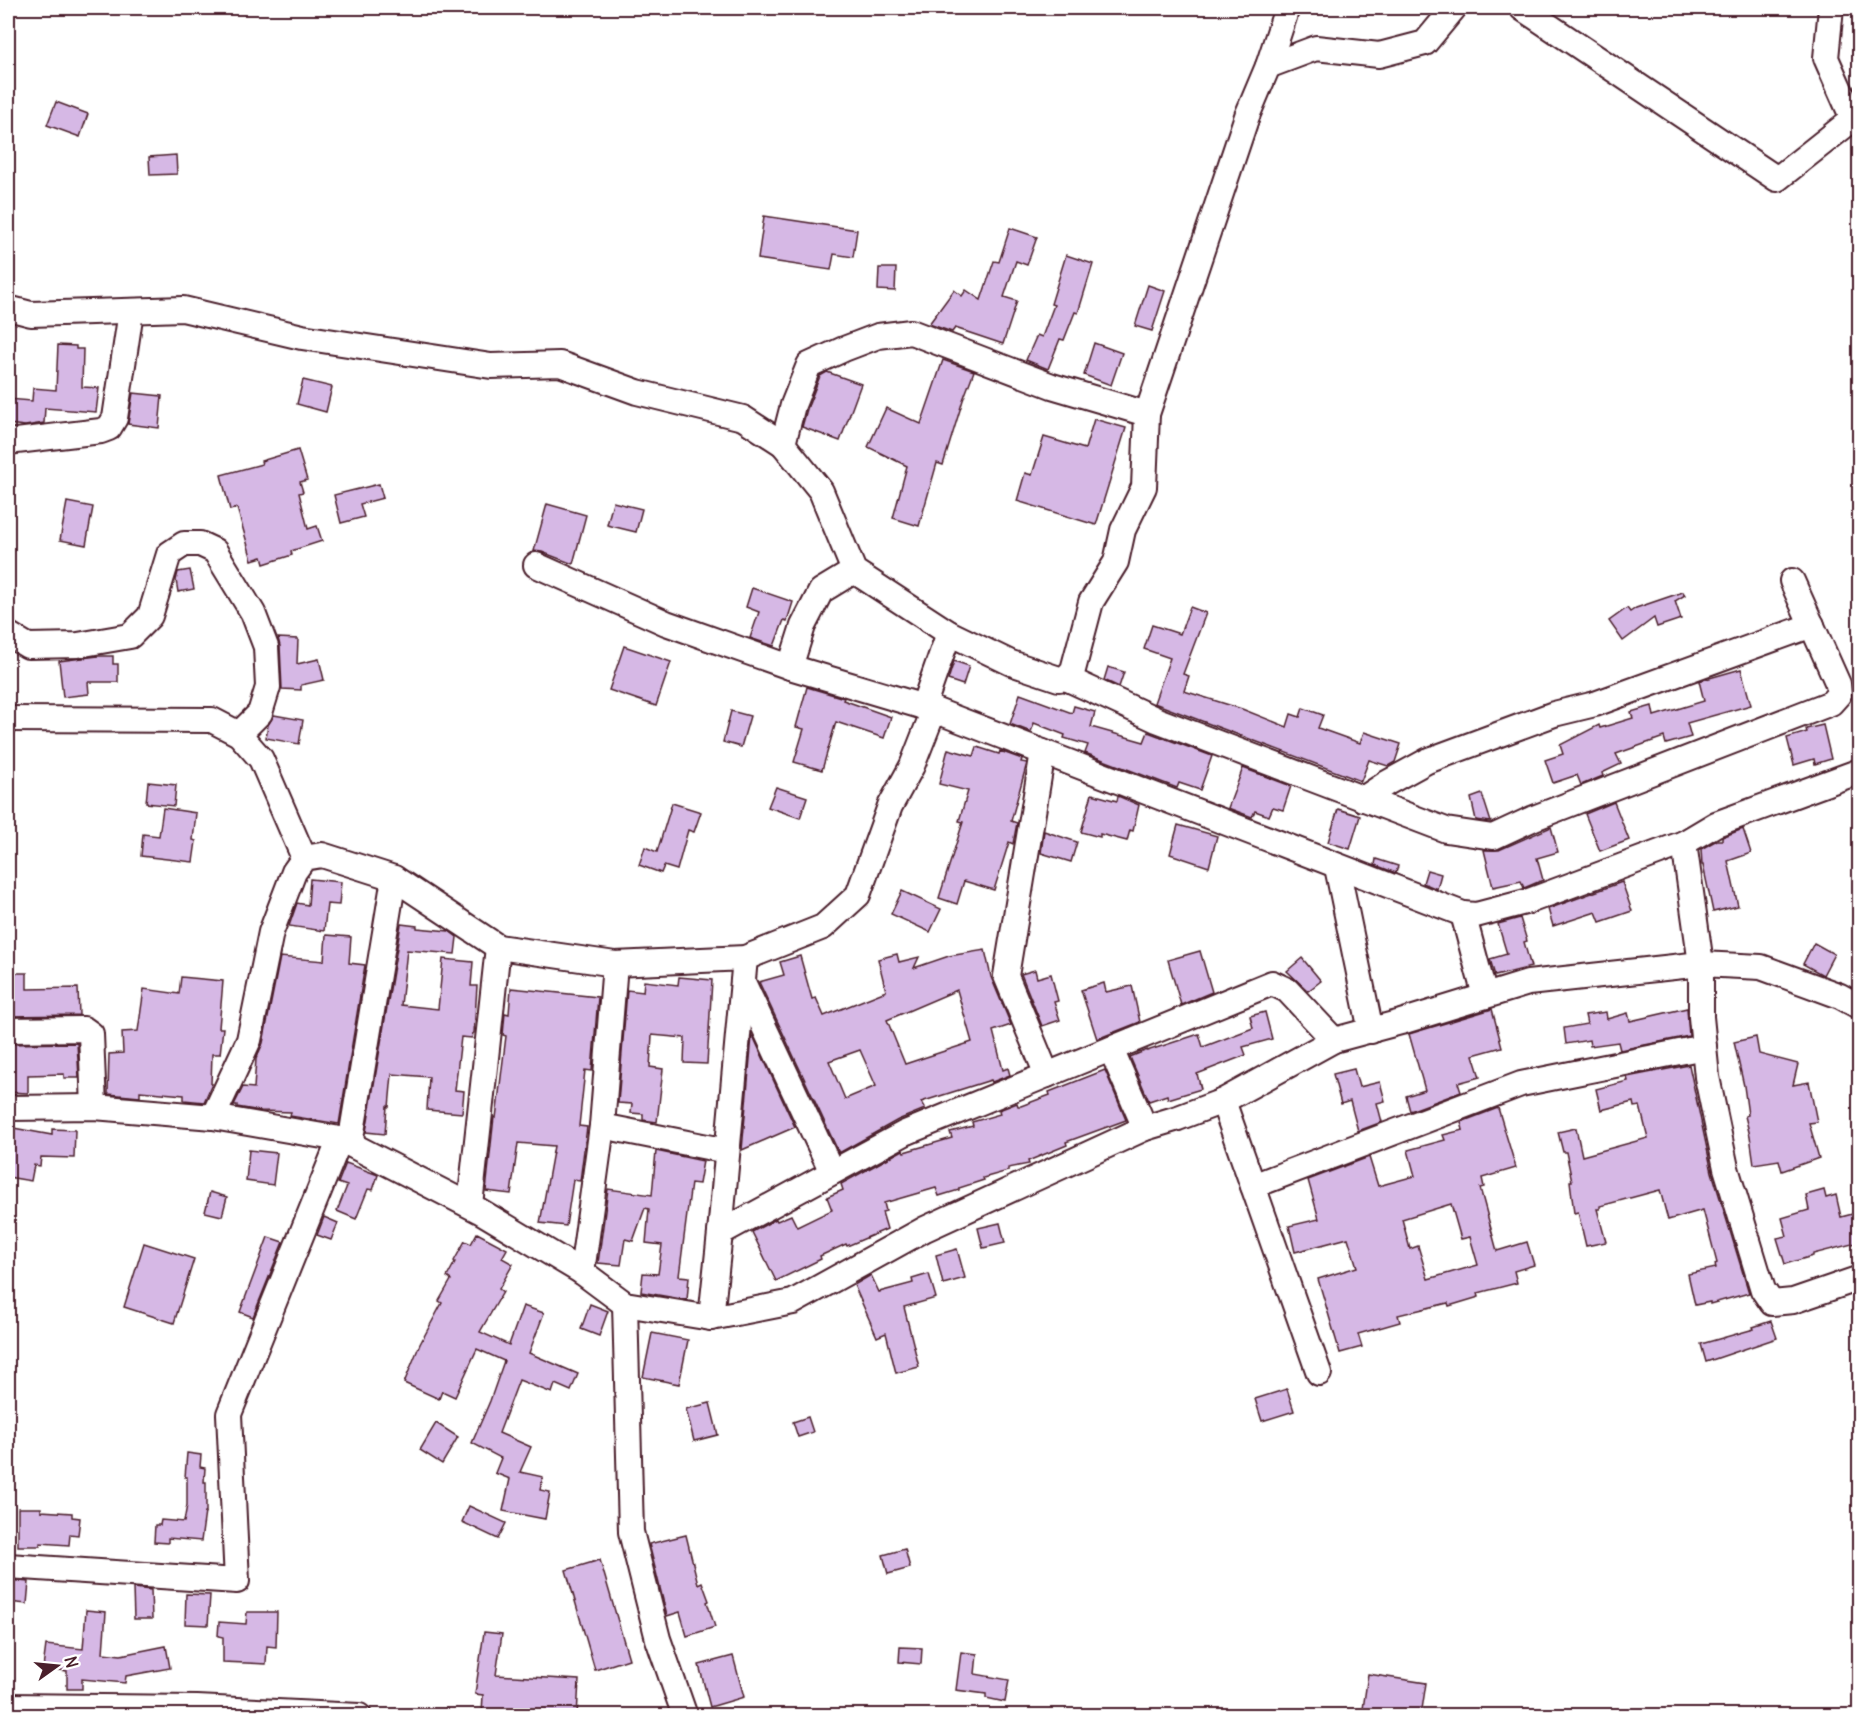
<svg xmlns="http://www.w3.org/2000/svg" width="1867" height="1723" font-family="Delius,sans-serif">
	<rect width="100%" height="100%" fill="#fff"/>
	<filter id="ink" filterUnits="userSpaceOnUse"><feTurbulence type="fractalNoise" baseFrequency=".0167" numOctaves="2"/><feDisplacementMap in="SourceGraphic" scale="12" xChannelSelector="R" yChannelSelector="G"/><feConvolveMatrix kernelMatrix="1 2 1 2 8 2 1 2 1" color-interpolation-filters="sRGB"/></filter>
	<g filter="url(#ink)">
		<g fill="#d6b8e5" stroke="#4a1f2b" stroke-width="1.5" fill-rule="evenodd">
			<polygon points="56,102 88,114 80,137 47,125"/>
			<polygon points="176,155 177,174 150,175 149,157"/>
			<polygon points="764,216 857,230 853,257 834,254 831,270 758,259"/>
			<polygon points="1010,228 1037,237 1027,265 1016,261 1004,297 1017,301 1003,344 955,328 952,332 929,324 954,290 962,296 966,290 981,300 994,261 999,262"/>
			<polygon points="1066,255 1093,264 1078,313 1075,312 1064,340 1060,339 1048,369 1026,360 1037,335 1042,337 1054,305 1051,304"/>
			<polygon points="879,268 896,268 895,291 878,290"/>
			<polygon points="1148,285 1165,291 1152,331 1135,326"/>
			<polygon points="1094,343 1122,353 1111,385 1084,375"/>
			<polygon points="58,345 76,346 76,349 83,349 82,387 99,388 96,412 45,408 44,423 25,426 8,424 8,399 32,401 33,388 56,390"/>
			<polygon points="943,360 974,371 963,400 943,465 937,463 919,526 893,518 907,466 868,447 886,408 921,424"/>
			<polygon points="827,372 861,384 840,441 802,427 807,409 820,376"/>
			<polygon points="303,380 332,387 326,412 297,404"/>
			<polygon points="133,393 162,396 159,428 128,424"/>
			<polygon points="1094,419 1126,428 1096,525 1017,501 1025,473 1032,475 1044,437 1085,449"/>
			<polygon points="298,450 307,480 300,482 303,492 299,493 308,529 317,526 322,541 291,551 292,555 264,564 262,557 252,560 237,508 230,510 221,475 262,464 261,461"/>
			<polygon points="379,484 383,498 360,504 364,517 341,523 334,495"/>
			<polygon points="67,502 93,507 86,545 60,540"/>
			<polygon points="613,502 642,509 636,532 607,525"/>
			<polygon points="547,504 586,515 573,564 542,552 534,551"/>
			<polygon points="190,570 194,589 178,592 176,580 178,572"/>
			<polygon points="752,588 793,602 787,621 784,620 774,646 750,638 759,612 746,607"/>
			<polygon points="1683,592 1685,595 1675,601 1681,619 1657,627 1654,618 1623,641 1609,621 1627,608 1630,612 1636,608"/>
			<polygon points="1190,607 1206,613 1183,674 1189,676 1184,691 1242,709 1287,727 1291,714 1300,717 1303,708 1323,715 1318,728 1360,743 1364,732 1401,744 1395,762 1388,766 1369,760 1361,781 1154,703 1170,658 1144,649 1152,625 1180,634"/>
			<polygon points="278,638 298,639 297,664 319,659 324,680 301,685 301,690 282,689 280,646"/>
			<polygon points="624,646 671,662 656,706 609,690"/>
			<polygon points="98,656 113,656 113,664 118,664 118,682 88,682 89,694 63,697 59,661"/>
			<polygon points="954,661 969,666 963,685 948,680"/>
			<polygon points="1108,667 1124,672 1119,687 1104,680"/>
			<polygon points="1741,669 1751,705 1687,723 1691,737 1666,744 1664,737 1616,754 1621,764 1602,773 1603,776 1581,785 1577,775 1553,783 1545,760 1563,754 1560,745 1599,725 1600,728 1633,718 1631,712 1652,706 1654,716 1704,701 1699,681"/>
			<polygon points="807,687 844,698 843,700 891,717 884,738 836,722 822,770 794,762 804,729 796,727"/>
			<polygon points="1020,694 1072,713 1074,706 1095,712 1091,727 1144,742 1148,732 1212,756 1200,790 1179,783 1177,788 1085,753 1088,745 1064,738 1065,735 1034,723 1031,732 1010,724"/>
			<polygon points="731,711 750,716 741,747 723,742"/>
			<polygon points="274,715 303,720 299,744 266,738 268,725"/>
			<polygon points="1823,725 1831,759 1815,764 1814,759 1794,765 1787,738 1807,732 1806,729"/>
			<polygon points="977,747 999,754 1000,751 1022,759 1021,762 1027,763 1011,821 1017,823 1013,844 1009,842 994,890 964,881 957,904 939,898 963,822 959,821 968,791 939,784 948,749 974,756"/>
			<polygon points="1243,768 1291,786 1283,810 1273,807 1269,816 1255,811 1252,817 1228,808"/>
			<polygon points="148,782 176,785 174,806 146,803"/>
			<polygon points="776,787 807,797 800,818 768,807"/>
			<polygon points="1092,794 1117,801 1118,796 1139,805 1133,831 1130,830 1127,841 1100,834 1100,837 1081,832"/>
			<polygon points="1482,794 1491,822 1476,820 1471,798"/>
			<polygon points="1614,802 1629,840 1600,851 1585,814"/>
			<polygon points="672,803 701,812 694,832 688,830 677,870 664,866 661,873 639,865 645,847 657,852"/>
			<polygon points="163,808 196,813 193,840 196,841 193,862 141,856 143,834 159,836"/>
			<polygon points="1338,809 1360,816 1350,849 1328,842"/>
			<polygon points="1178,825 1217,836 1209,867 1170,854"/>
			<polygon points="1551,827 1558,852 1537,858 1543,880 1524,888 1521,881 1493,887 1484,850 1499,850"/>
			<polygon points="1743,829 1751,853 1728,861 1738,906 1713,912 1703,865 1702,865 1701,849 1717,840 1722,840 1722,837"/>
			<polygon points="1044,831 1077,842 1071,862 1041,853"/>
			<polygon points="1376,859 1398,866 1396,873 1375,865"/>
			<polygon points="1427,870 1441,874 1437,889 1423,883"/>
			<polygon points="310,879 341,882 339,905 327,904 324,931 289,926 297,903 308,905"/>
			<polygon points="1622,882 1632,911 1600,922 1596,912 1553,926 1548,909"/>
			<polygon points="902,891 941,909 930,932 891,914"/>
			<polygon points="1520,918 1527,941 1524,942 1531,967 1495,976 1490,959 1507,954 1498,924"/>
			<polygon points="401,924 417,926 417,928 449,931 457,937 455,954 407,950 401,1005 438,1009 443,959 473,962 471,986 477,986 474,1033 473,1033 472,1038 461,1037 455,1090 464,1091 462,1113 427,1110 429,1077 392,1074 389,1107 387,1106 385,1134 366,1132"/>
			<polygon points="326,935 351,937 349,963 365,965 339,1124 290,1116 291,1112 261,1111 237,1107 237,1105 234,1105 243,1087 254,1088 256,1059 263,1043 280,957 324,961"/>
			<polygon points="1814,943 1834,954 1823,975 1803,964"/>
			<path d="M985,950L991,977L1011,1025L993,1031L1003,1070L1008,1068L1010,1075L992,1082L991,1080L921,1102L925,1109L898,1120L839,1153L759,982L784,975L780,962L800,956L812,999L816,998L824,1016L886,991L878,959L897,954L899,962L919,957L914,968L949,956ZM957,990L972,1042L905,1064L887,1020ZM860,1050L876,1086L845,1099L829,1061Z"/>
			<polygon points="1200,951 1212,992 1181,1005 1168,960"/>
			<polygon points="1302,958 1321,981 1308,991 1287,971"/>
			<polygon points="1035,970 1037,978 1051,974 1058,1001 1054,1002 1060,1020 1042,1026 1021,974"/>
			<polygon points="8,973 27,973 27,989 78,988 79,1015 8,1016"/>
			<polygon points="181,977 223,981 219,1028 223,1028 220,1054 212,1054 211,1084 212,1084 204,1102 184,1100 184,1095 140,1091 140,1097 108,1094 109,1054 123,1053 122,1032 138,1031 144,989 179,994"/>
			<polygon points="679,977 712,980 707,1064 684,1063 685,1038 652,1035 650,1067 663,1069 657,1122 643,1120 643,1114 631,1113 632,1104 618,1103 627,990 643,992 644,981 678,985"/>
			<polygon points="1104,983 1106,992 1132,986 1140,1022 1097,1039 1081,990"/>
			<polygon points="511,988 598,997 592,1071 585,1070 579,1126 587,1127 580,1181 573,1180 566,1226 540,1223 554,1146 518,1143 511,1194 486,1191 494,1117 496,1118 506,1036 503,1035 505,1013 509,1014"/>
			<polygon points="1687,1008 1689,1036 1620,1050 1618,1042 1590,1046 1589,1040 1566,1044 1564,1028 1587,1024 1585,1015 1606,1012 1607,1019 1628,1013 1630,1021"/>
			<polygon points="1492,1009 1502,1047 1473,1055 1480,1077 1458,1083 1461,1092 1410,1111 1406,1096 1425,1090 1409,1034"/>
			<polygon points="1265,1012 1272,1039 1243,1047 1246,1055 1197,1074 1201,1089 1168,1099 1167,1095 1149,1101 1130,1057 1147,1050 1147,1051 1199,1034 1203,1047 1253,1028 1250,1016"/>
			<polygon points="753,1036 795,1127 742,1150 752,1036"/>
			<polygon points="1756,1037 1759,1054 1798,1064 1793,1085 1809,1082 1817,1122 1809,1123 1819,1158 1782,1171 1779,1160 1754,1164 1750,1136 1745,1116 1748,1115 1744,1086 1734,1042"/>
			<polygon points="77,1043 79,1078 64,1078 64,1074 28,1075 28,1093 8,1092 8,1044"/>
			<polygon points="1689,1065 1712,1172 1749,1293 1710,1304 1710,1302 1695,1305 1688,1274 1716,1268 1715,1264 1717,1263 1703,1210 1668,1220 1660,1190 1600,1206 1600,1209 1597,1209 1606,1242 1586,1246 1578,1212 1574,1213 1570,1181 1572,1181 1566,1152 1563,1152 1558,1132 1576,1128 1582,1156 1648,1138 1640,1106 1634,1107 1633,1102 1601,1110 1596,1089 1628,1081 1627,1077"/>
			<polygon points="1354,1069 1359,1087 1380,1082 1385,1101 1377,1103 1382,1122 1358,1131 1350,1101 1341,1104 1333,1074"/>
			<polygon points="1105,1070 1126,1120 1066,1142 1067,1145 1028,1161 1029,1164 1008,1168 1008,1171 983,1178 984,1180 959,1188 959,1190 939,1196 936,1188 884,1203 886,1211 882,1212 887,1229 847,1246 846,1244 820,1256 821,1259 776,1281 752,1232 776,1219 777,1221 791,1215 797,1227 832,1210 827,1197 843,1190 841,1184 903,1150 904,1152 952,1138 950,1132 973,1126 972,1122 1000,1114 999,1110 1017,1103 1018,1106 1021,1106 1050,1095 1049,1092"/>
			<path d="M1498,1108L1516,1168L1482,1178L1484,1187L1480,1188L1497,1251L1527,1242L1534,1265L1514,1271L1517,1283L1478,1293L1479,1297L1449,1306L1448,1303L1398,1315L1400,1322L1358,1334L1362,1347L1340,1353L1318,1279L1357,1267L1348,1238L1295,1252L1289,1226L1319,1219L1308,1180L1369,1157L1378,1186L1415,1176L1408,1150L1445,1140L1443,1135L1463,1130L1461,1122ZM1451,1204L1461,1239L1470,1237L1478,1265L1428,1279L1418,1246L1410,1249L1402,1219Z"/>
			<polygon points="8,1127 52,1135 52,1129 75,1130 74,1158 41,1157 40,1166 34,1165 31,1181 8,1177"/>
			<polygon points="249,1150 277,1153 273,1185 246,1181"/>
			<polygon points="656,1151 703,1161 699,1184 691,1183 679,1276 689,1277 687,1300 641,1292 643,1273 658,1274 662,1245 646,1243 649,1209 645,1208 633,1241 625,1239 621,1265 598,1263 608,1189 652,1195"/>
			<polygon points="346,1163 378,1175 373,1190 368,1189 356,1219 337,1211 347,1186 338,1183"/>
			<polygon points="1824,1190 1826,1198 1836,1195 1841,1217 1860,1212 1860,1242 1813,1254 1813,1256 1785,1264 1777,1238 1787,1236 1782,1218 1809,1210 1806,1195"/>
			<polygon points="210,1192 227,1197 222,1216 205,1212"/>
			<polygon points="324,1217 338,1223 331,1240 317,1235"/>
			<polygon points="1000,1223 1005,1243 983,1248 978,1228"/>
			<polygon points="477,1233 507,1249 502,1258 513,1264 499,1289 503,1292 480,1332 509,1345 523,1306 544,1313 529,1353 578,1374 571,1391 555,1384 552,1393 519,1380 499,1433 531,1447 520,1472 543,1477 540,1490 550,1492 545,1519 503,1511 510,1479 495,1473 501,1458 472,1443 490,1401 504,1361 477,1349 455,1397 442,1391 439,1399 404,1383 420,1344 442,1303 439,1301 451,1280 447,1277 455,1262 454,1261 465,1241 471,1244"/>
			<polygon points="268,1237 283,1242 253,1317 240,1312"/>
			<polygon points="144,1243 194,1259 174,1323 124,1307"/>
			<polygon points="957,1249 965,1278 943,1284 936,1255"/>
			<polygon points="929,1274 936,1298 904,1307 919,1367 896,1373 886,1333 877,1337 854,1285 871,1275 879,1292 913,1283 912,1279"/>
			<polygon points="590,1304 608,1311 599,1336 581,1329"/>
			<polygon points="1771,1321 1777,1338 1706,1362 1701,1344 1754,1329 1753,1327"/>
			<polygon points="652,1333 688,1340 679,1384 643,1377"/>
			<polygon points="1287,1389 1294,1411 1262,1421 1255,1399"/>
			<polygon points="710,1403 718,1435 694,1441 686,1409"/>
			<polygon points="808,1417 813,1432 798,1437 793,1422"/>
			<polygon points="436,1423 458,1437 442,1464 420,1450"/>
			<polygon points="187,1453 201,1455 200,1467 205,1468 204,1482 206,1482 206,1512 205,1512 201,1541 168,1538 168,1543 154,1542 155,1525 160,1525 161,1520 184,1522 187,1505 187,1477 185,1477"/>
			<polygon points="469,1506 506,1523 498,1539 462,1522"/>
			<polygon points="18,1508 41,1508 41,1511 72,1513 72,1517 80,1518 78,1535 70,1534 69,1545 40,1543 40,1546 18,1546"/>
			<polygon points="686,1535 698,1584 702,1582 709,1601 707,1602 715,1627 687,1636 680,1612 667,1616 649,1544"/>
			<polygon points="905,1549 910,1568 888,1574 883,1555"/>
			<polygon points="600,1560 629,1659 595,1670 566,1570"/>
			<polygon points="8,1580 29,1582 27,1604 8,1602"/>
			<polygon points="133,1588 151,1590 152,1619 134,1619"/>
			<polygon points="186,1594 210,1595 208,1625 185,1624"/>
			<polygon points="86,1610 106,1612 103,1653 121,1655 166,1646 170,1668 126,1676 125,1683 82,1679 82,1689 67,1689 67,1671 43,1668 46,1645 83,1649"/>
			<polygon points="247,1612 277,1612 276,1647 267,1646 266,1664 223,1662 223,1637 218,1636 219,1622 246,1624"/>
			<polygon points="484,1632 502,1634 496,1675 579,1680 577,1716 482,1714 483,1695 475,1694"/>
			<polygon points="900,1647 922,1648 921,1664 899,1662"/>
			<polygon points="961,1652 977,1654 975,1674 1009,1680 1005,1702 986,1698 986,1694 956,1690"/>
			<polygon points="733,1656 744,1697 710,1707 699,1665"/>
			<polygon points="1368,1674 1426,1683 1421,1716 1362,1716"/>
		</g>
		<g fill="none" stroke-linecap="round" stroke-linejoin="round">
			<g stroke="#4a1f2b" stroke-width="28">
				<g id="minor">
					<polyline points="1522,8 1777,179 1853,119 1826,58 1831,8"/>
					<polyline points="1268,66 1316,48 1379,55 1425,43 1454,8"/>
					<polyline points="8,308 31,314 183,309 302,337 491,366 560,364 637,392 743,418 783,444 821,491 854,571 949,633"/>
					<polyline points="8,442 101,431 109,428 115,418 131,311"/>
					<polyline points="783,444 793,405 809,365 844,349 878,336 911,332 1052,386 1147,414"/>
					<polyline points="536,565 666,623 790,667 934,710 1463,914 1476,915 1529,901 1684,843 1716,824 1860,771"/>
					<polyline points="8,634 28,646 78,645 130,636 150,616 169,554 184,544 200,544 215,551 253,613 266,647 268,687 260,713 239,734"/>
					<polyline points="790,667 803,626 821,591 854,571"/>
					<polyline points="1066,678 1157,720 1446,830 1493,837 1534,818 1831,703 1839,694 1838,684 1792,581"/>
					<polyline points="923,707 949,633 1011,663 1059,679 1066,678 1073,670 1091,602 1116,562 1123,530 1144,487 1147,414 1247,116 1268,66 1287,8"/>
					<polyline points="8,719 212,720 239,734 261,759 304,858"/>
					<polyline points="1043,752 1006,976 1047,1075"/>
					<polyline points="1363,799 1387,783 1427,761 1554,714 1595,704 1812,625"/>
					<polyline points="1684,843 1701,964 1701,1017 1707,1077 1726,1168 1763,1290 1772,1303 1793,1301 1860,1278"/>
					<polyline points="1337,867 1371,1031"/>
					<polyline points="1463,914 1485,996"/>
					<polyline points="743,982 832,1172"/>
					<polyline points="8,1030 84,1029 91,1034 94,1107"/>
					<polyline points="1111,1049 1145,1128"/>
					<polyline points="1223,1101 1319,1373"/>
					<polyline points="8,1108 94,1107 213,1117 340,1139 480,1211 582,1272 625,1304 711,1318 793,1302 925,1229 1145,1128 1178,1118 1223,1101 1334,1040"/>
					<polyline points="213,1117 249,1040 271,932 294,872 304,858 322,855 394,878 498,947 615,964 745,958 823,927 858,895 890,806 912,766 934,710"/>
					<polyline points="602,1126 727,1151"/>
					<polyline points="350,1144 394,878"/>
					<polyline points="1253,1186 1521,1084 1704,1047"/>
					<polyline points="470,1205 498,947"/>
					<polyline points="720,1233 905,1133 1272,983 1287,990 1334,1040 1401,1022 1528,983 1701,964 1761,967 1840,996 1860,1007"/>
					<polyline points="582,1272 602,1126 615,964"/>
					<polyline points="625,1304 631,1532 658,1639 685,1716"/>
					<polyline points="711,1318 720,1233 745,958"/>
					<polyline points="8,1566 237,1581 229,1414 340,1139"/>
					<polyline points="8,1706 197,1708 359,1716"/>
				</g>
			</g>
			<use href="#minor" stroke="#fff" stroke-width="24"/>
		</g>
	</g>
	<rect width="1867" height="1723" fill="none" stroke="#fff" stroke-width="30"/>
	<rect x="15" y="15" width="1837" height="1693" fill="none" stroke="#4a1f2b" stroke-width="2" filter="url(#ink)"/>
	<g transform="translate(57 1666) rotate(75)" stroke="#ffffff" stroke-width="4.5" paint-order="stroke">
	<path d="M0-4.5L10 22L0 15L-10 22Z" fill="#4a1f2b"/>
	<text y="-9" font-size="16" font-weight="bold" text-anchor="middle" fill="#4a1f2b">N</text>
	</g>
</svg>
